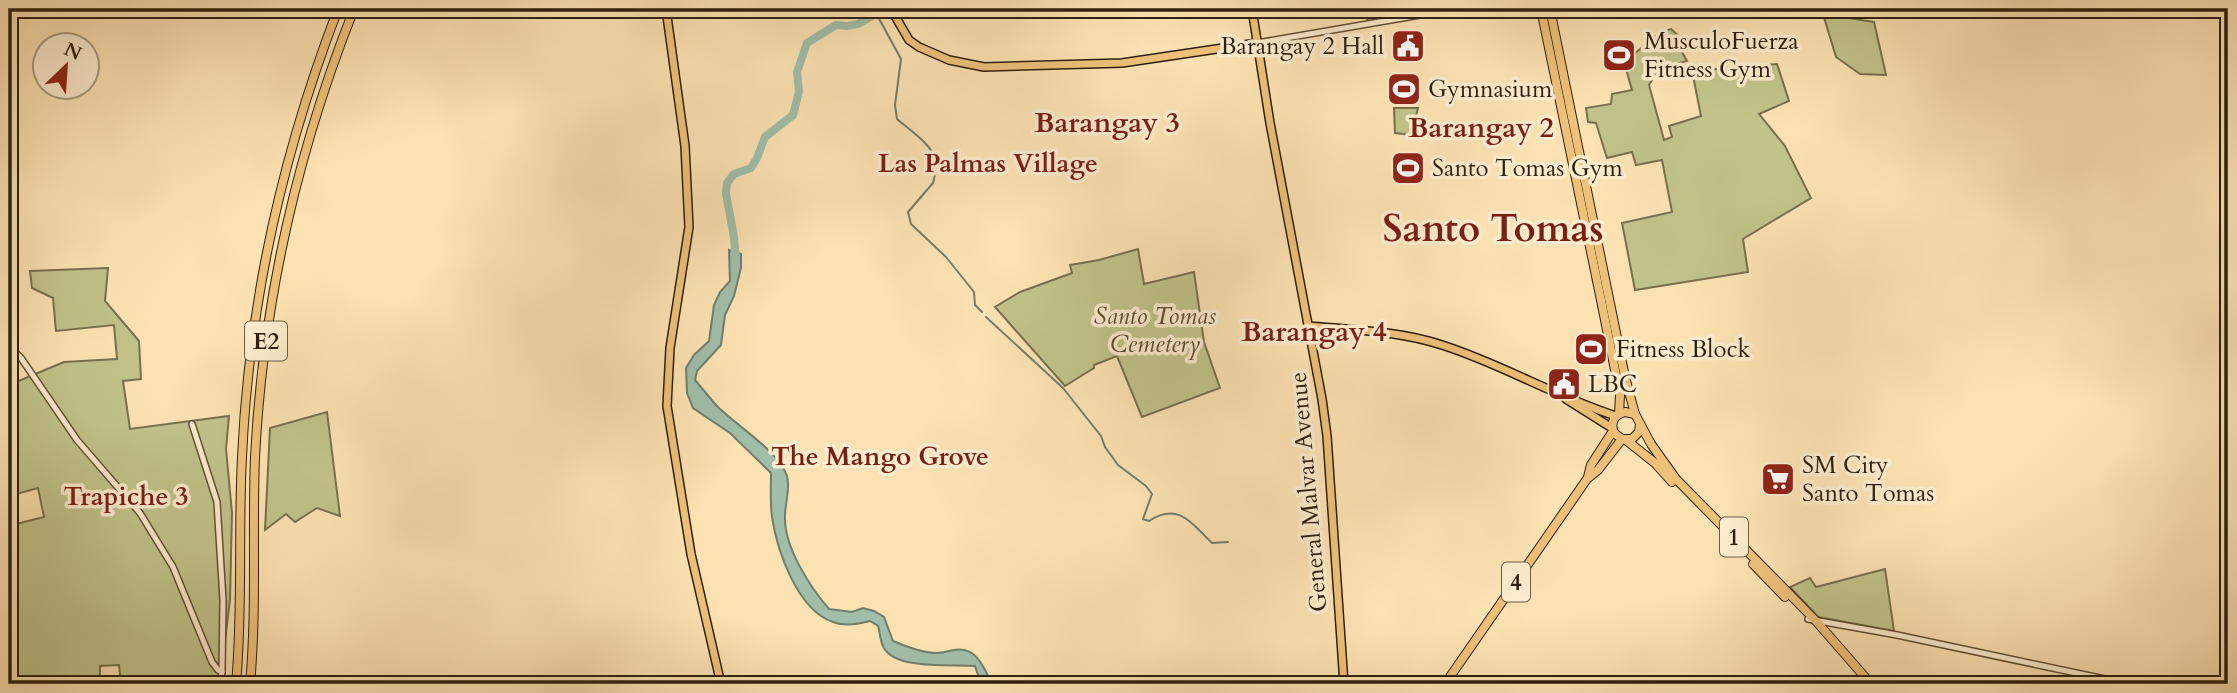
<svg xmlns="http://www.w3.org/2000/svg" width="2237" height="693" font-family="Cardo,serif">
	<rect width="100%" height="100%" fill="#fce2b3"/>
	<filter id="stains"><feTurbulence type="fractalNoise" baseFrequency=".00286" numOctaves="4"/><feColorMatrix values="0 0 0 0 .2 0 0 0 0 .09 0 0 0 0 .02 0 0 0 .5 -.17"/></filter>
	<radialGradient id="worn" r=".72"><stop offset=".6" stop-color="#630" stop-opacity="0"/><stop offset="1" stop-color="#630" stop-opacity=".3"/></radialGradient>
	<g fill="#c1c38b" stroke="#78714c" stroke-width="2">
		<polygon points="1365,9 1417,9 1417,10 1367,19"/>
		<polygon points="1833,9 1847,9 1848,18 1874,22 1886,75 1860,74 1836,57 1823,14 1833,13"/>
		<polygon points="1671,29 1681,38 1675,47 1682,52 1687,61 1659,69 1649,85 1664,140 1672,137 1669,126 1701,116 1692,71 1777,64 1789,101 1759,114 1785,146 1811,198 1743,239 1748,272 1635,290 1622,223 1672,212 1662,160 1636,165 1632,152 1607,158 1596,123 1588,122 1586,108 1611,104 1612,94 1632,90 1624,62 1661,32"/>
		<polygon points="1394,108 1418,108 1411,135 1395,133"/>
		<polygon points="1138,249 1144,284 1194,272 1204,342 1220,388 1142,417 1117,356 1094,365 1094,368 1065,386 995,307 1020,292 1072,273 1070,265 1099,260"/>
		<polygon points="108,268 105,301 139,341 141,379 123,381 130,429 229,416 226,449 232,513 230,599 220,684 171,684 170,679 138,684 121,684 119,665 100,666 100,684 9,684 9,513 16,524 44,517 38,488 9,496 9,385 64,362 117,359 114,325 56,331 53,298 32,288 30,271"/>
		<polygon points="327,412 340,516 317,508 295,522 286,514 265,530 270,428"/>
		<polygon points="1885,569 1894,631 1818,617 1790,587 1810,578 1816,587"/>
	</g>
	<path fill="#a0beaa" stroke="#727e6b" stroke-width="2" d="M729,250L741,254V268L734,296L725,315L721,345L697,371L695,380C702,388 709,397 716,405C734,424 779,451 787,476C791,489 784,506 785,519C785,548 810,587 829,609L852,612L863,608L874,611L884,617L893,641C907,647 922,653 937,653C943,653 948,651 954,650C977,646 984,668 992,684H981L975,666C952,664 896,670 884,648C880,642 880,632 878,626L870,621C859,624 845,627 833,622C797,610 777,550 772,517C770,503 771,488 771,473L730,433L693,408L687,393L686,368L694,355L709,341L714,305L720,292L730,281Z"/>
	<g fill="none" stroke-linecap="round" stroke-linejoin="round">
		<g stroke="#727e6b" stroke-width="2">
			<path d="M876,13L901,59L895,105L897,119C910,130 931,144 936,160"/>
			<polyline points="937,167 933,183 908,212 911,224 946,257 974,292 975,305 982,312"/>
			<path d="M986,317L1063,388L1101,436L1105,447L1118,465L1146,486L1152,494L1143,519L1149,521C1179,501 1193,525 1212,543L1228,542"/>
		</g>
		<polyline stroke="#a0beaa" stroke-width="8" points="736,261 734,237 726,194 727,183 734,174 751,168 757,158 765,137 793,115 799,92 797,72 807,43 836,25 847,26 858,24 885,9"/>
		<g stroke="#625036" stroke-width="8">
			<g id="minor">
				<polyline points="1257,43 1420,15 1470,9"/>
				<polyline points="9,346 21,358 77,440 140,513 173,567 212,662 218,670 222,672 220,684"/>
				<polyline points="192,424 217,502 223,600 222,672"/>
				<polyline points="1808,619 1897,635 2128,684"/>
			</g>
		</g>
		<g stroke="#2e1f0d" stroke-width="10">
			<g id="major">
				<polyline points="666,9 685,146 689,227 670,348 667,406 691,554 721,684"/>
				<polyline points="891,9 909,40 919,47 949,60 984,67 1122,63 1257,43"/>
				<polyline points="1252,9 1270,123 1322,399 1327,436 1344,684"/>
				<path d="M1309,326C1354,330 1399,331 1442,345C1502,364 1556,397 1616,416"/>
				<polyline points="1566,399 1612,428"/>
			</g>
		</g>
		<g stroke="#2e1f0d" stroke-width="10">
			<g id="highway">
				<polyline points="1541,9 1603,310 1620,395 1619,414"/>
				<polyline points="1550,9 1625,377 1635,414 1651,444 1676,479 1816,621 1871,684"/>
				<path d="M1635,414L1625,412C1614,414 1610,423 1614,433L1622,439H1632L1639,432L1640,424"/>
				<polyline points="1626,440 1655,463 1672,482"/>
				<polyline points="1588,477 1591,465 1613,431"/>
				<polyline points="1753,564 1785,597"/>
				<path d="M236,684C243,609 238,532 242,457C249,303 283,152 338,9"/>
				<path d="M250,684C257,609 252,532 255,457C263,302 297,152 354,9"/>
				<polyline points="1445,684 1587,479 1598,470 1622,439"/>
			</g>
		</g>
		<use href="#minor" stroke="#fdecce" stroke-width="5"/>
		<use href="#major" stroke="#eec17a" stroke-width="7"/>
		<use href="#highway" stroke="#eec17a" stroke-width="8"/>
	</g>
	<defs>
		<g id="civic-square" transform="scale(1.75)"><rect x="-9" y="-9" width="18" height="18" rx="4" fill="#8f2418" stroke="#fdecce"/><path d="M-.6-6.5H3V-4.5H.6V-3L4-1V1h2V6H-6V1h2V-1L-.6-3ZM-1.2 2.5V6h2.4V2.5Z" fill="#fff"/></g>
		<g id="stadium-square" transform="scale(1.75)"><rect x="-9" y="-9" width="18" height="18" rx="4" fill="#8f2418" stroke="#fdecce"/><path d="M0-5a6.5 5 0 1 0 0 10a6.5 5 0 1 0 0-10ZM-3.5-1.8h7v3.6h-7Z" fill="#fff"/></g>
		<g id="supermarket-square" transform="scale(1.75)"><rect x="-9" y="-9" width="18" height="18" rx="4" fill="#8f2418" stroke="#fdecce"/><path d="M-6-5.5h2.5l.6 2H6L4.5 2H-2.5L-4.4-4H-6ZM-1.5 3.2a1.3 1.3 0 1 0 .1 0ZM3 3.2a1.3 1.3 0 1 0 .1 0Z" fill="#fff"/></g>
	</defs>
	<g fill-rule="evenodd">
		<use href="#civic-square" x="1408" y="46"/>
		<use href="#stadium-square" x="1619" y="55"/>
		<use href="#stadium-square" x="1404" y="89"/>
		<use href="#stadium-square" x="1408" y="168"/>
		<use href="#stadium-square" x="1591" y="349"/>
		<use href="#civic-square" x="1564" y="384"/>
		<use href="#supermarket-square" x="1778" y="479"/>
	</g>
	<g text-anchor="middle" stroke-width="7" stroke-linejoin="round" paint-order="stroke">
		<g fill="#fdecce" stroke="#6c5c47" stroke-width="2">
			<rect x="245" y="321.5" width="42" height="39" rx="5"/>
			<rect x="1720" y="517.5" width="28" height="39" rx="5"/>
			<rect x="1502" y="562.5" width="28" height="39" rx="5"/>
		</g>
		<g font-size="23" font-weight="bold" fill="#2e1f0d">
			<text x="266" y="349">E2</text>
			<text x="1734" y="545">1</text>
			<text x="1516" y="590">4</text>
		</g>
		<g font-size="24" fill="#2e1f0d" stroke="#fdecce" text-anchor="start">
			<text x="1644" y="49">MusculoFuerza<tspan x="1644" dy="28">Fitness Gym</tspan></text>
			<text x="1384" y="54" text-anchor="end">Barangay 2 Hall</text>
			<text x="1428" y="97">Gymnasium</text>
			<text x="1432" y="176">Santo Tomas Gym</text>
			<text x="1616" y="357">Fitness Block</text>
			<text x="1588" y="392">LBC</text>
			<text x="1802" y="473">SM City<tspan x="1802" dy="28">Santo Tomas</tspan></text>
		</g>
		<g font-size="24" font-style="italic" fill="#5a5033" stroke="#fdecce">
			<text x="1155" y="324">Santo Tomas<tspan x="1155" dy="28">Cemetery</tspan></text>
		</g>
		<g font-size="24" fill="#2e1f0d" stroke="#fdecce">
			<text transform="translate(1308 492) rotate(-95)" y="8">General Malvar Avenue</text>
		</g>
		<g font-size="26" font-weight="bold" fill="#7a1f14" stroke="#fdecce">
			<text x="988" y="172">Las Palmas Village</text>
			<text x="880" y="465">The Mango Grove</text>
			<text x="126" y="505">Trapiche 3</text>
		</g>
		<g font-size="28" font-weight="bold" fill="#7a1f14" stroke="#fdecce">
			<text x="1107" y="132">Barangay 3</text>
			<text x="1481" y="137">Barangay 2</text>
			<text x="1314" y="341">Barangay 4</text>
		</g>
		<g font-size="38" font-weight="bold" fill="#7a1f14" stroke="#fdecce">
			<text x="1493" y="241">Santo Tomas</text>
		</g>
	</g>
	<rect width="2237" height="693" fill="none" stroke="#fce2b3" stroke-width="35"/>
	<rect x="10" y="10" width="2216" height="672" fill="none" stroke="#2e1f0d" stroke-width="3.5"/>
	<rect x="18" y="18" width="2202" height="658" fill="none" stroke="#2e1f0d" stroke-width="2"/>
	<g transform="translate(66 66) rotate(25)"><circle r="33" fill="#fdecce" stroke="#aa9a81" stroke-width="2"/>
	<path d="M0-5L12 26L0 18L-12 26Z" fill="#8f2418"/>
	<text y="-10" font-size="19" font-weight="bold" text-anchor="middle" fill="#2e1f0d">N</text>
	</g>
	<rect width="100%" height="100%" filter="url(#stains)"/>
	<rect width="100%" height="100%" fill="url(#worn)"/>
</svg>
